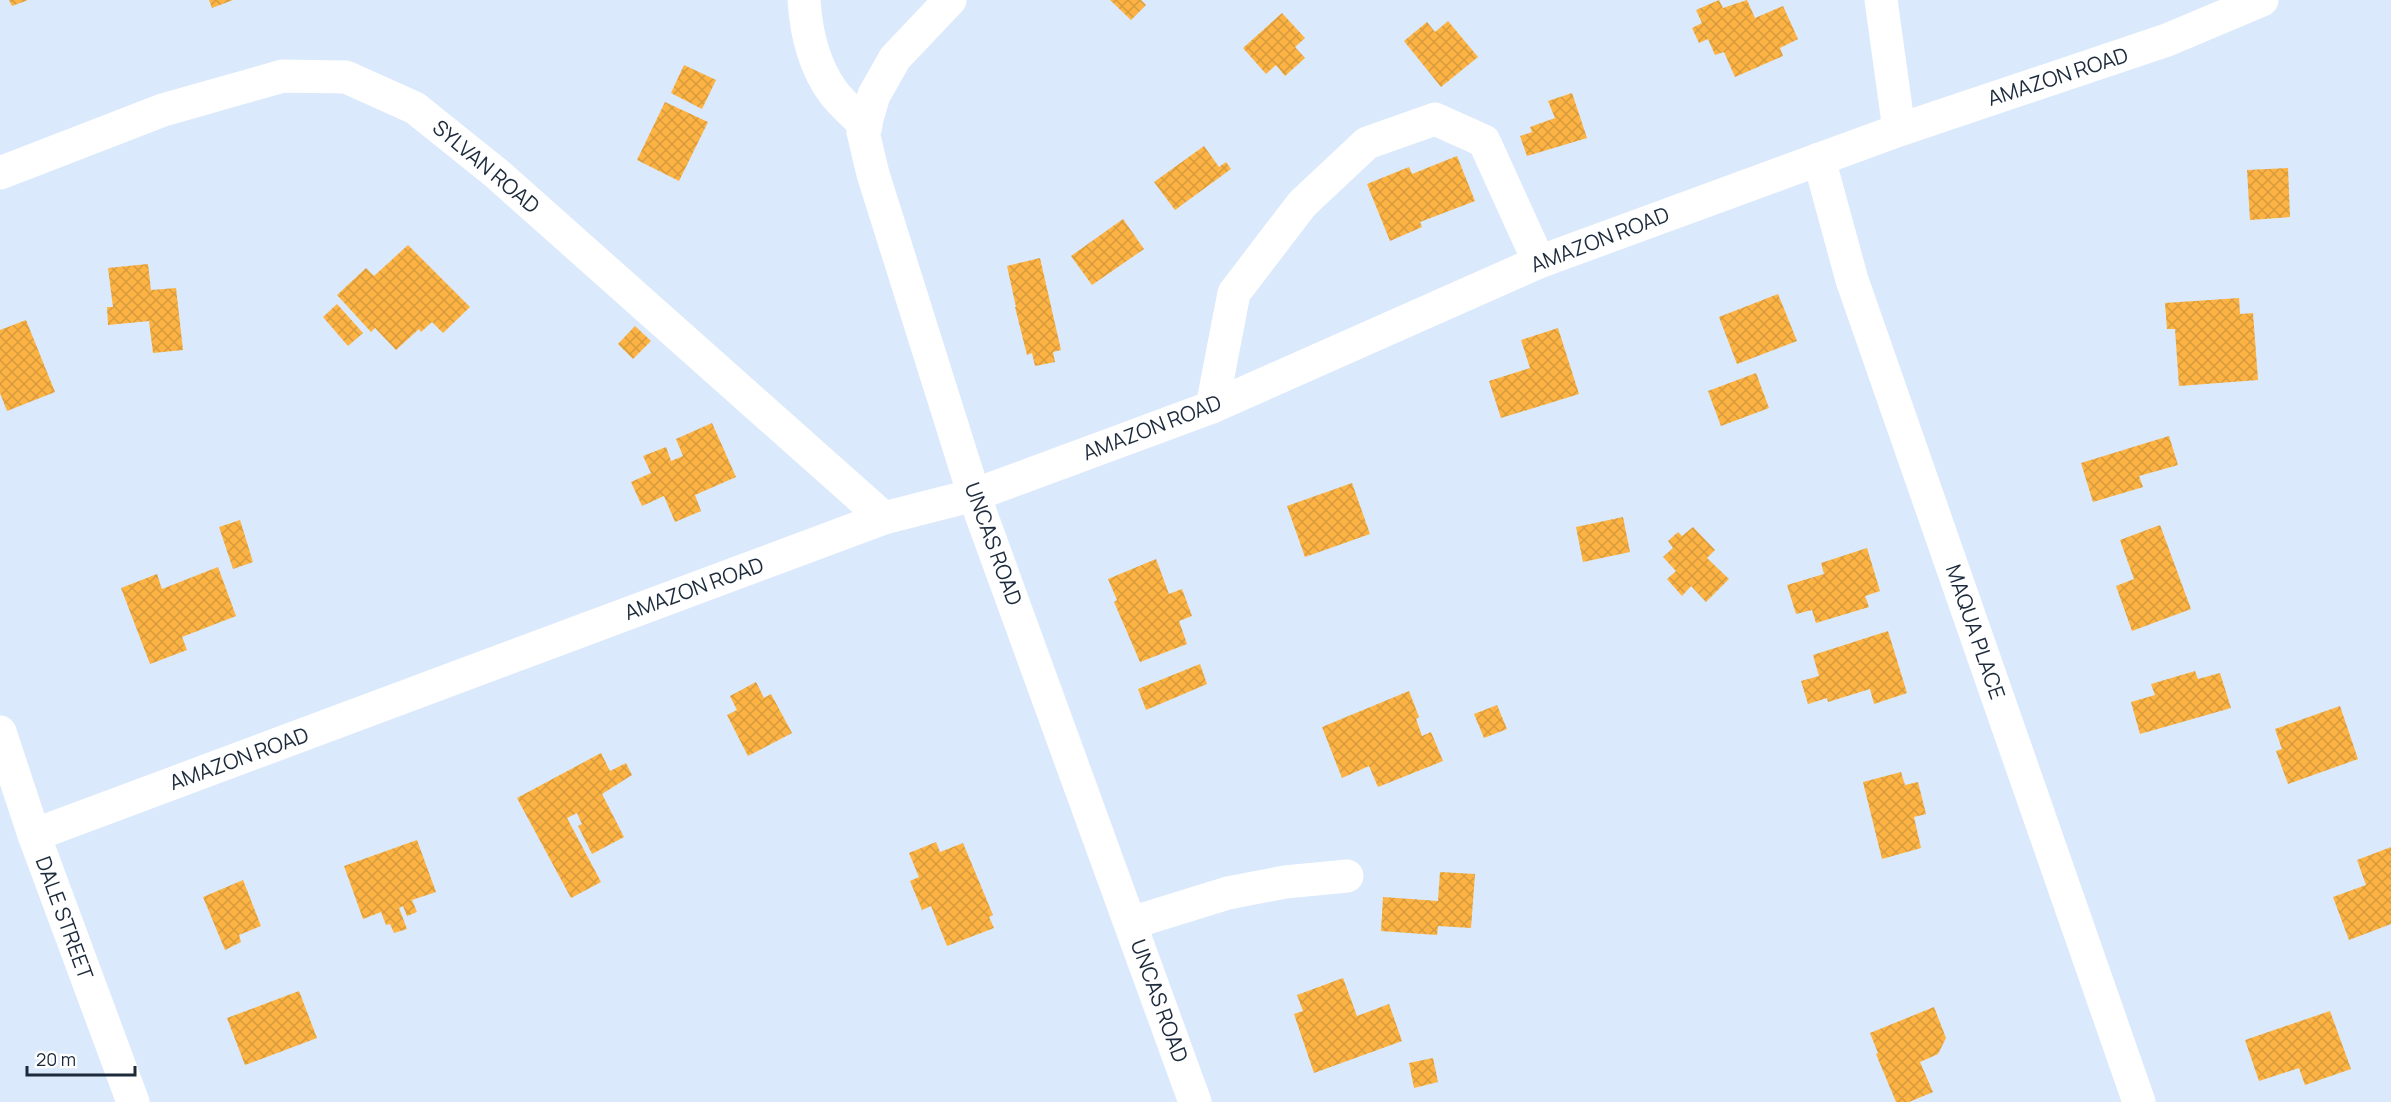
<svg xmlns="http://www.w3.org/2000/svg" width="2391" height="1102" font-family="Manrope,sans-serif">
	<defs>
		<pattern id="building-cross-hatch" width="8" height="8" patternUnits="userSpaceOnUse" patternTransform="scale(1.5)"><rect width="8" height="8" fill="#fcb343"/><path d="M0 0l8 8M0 8l8-8" fill="none" stroke="#d79a3c"/></pattern>
	</defs>
	<rect width="100%" height="100%" fill="#dae9fb"/>
	<g fill="url(#building-cross-hatch)">
		<polygon points="9,0 28,0 12,6"/>
		<polygon points="209,0 233,0 212,8"/>
		<polygon points="1110,0 1141,0 1146,5 1131,20"/>
		<polygon points="1719,0 1723,8 1747,0 1755,18 1783,6 1798,39 1780,48 1783,56 1735,77 1724,52 1715,55 1708,39 1699,43 1692,28 1702,23 1696,10"/>
		<polygon points="1282,13 1305,38 1295,47 1305,58 1285,76 1276,65 1266,74 1243,48"/>
		<polygon points="1448,21 1478,57 1441,87 1404,41 1427,22 1435,32"/>
		<polygon points="684,65 716,80 702,109 671,93"/>
		<polygon points="1572,93 1587,138 1527,156 1520,136 1532,132 1530,127 1555,118 1548,101"/>
		<polygon points="665,102 708,122 679,181 637,160"/>
		<polygon points="1204,146 1219,167 1226,162 1231,169 1175,210 1154,182"/>
		<polygon points="1457,156 1475,201 1420,222 1422,227 1390,241 1367,184 1409,167 1412,174"/>
		<polygon points="2288,168 2290,217 2250,220 2247,170"/>
		<polygon points="1123,219 1144,249 1092,285 1071,256"/>
		<polygon points="408,245 470,307 443,333 432,322 421,332 419,329 396,350 375,328 371,332 337,295 366,268 374,276"/>
		<polygon points="1040,258 1061,350 1053,352 1055,362 1035,366 1032,353 1027,355 1015,307 1016,307 1007,266"/>
		<polygon points="148,264 151,290 176,288 183,350 153,353 149,321 108,325 107,307 113,307 108,268"/>
		<polygon points="1778,294 1797,341 1737,364 1719,317"/>
		<polygon points="2239,298 2240,314 2253,313 2258,380 2179,386 2175,329 2167,329 2165,303"/>
		<polygon points="337,304 363,333 348,346 323,317"/>
		<polygon points="26,320 55,392 7,411 0,393 0,330"/>
		<polygon points="635,326 651,341 633,359 618,344"/>
		<polygon points="1558,328 1579,394 1501,418 1489,381 1530,368 1521,340"/>
		<polygon points="1756,373 1769,408 1721,426 1708,391"/>
		<polygon points="712,423 736,477 695,495 701,511 675,522 664,496 642,506 631,482 651,473 643,456 666,447 671,461 683,456 676,439"/>
		<polygon points="2169,436 2178,465 2139,476 2143,487 2093,502 2081,463"/>
		<polygon points="1352,483 1370,534 1305,557 1287,506"/>
		<polygon points="1623,517 1630,552 1583,562 1576,527"/>
		<polygon points="240,520 253,562 233,569 219,527"/>
		<polygon points="2160,525 2191,609 2132,631 2116,586 2134,579 2120,540"/>
		<polygon points="1693,527 1715,550 1707,558 1729,579 1706,602 1691,586 1682,596 1667,579 1676,571 1663,557 1673,548 1668,541 1678,532 1682,536"/>
		<polygon points="1867,548 1880,591 1865,596 1869,607 1816,623 1812,610 1796,614 1787,585 1824,574 1821,563"/>
		<polygon points="1156,559 1169,594 1182,589 1192,616 1179,621 1187,644 1140,662 1114,602 1117,600 1108,579"/>
		<polygon points="218,567 236,616 182,637 187,650 150,664 121,588 157,574 162,589"/>
		<polygon points="1888,631 1907,693 1874,704 1870,689 1828,702 1827,698 1808,704 1801,681 1819,676 1813,655"/>
		<polygon points="1200,664 1207,684 1146,710 1138,689"/>
		<polygon points="2195,671 2198,679 2220,673 2231,708 2140,734 2131,702 2155,695 2151,684"/>
		<polygon points="756,682 764,698 771,694 792,733 748,756 727,715 737,710 730,696"/>
		<polygon points="1409,691 1419,717 1416,719 1422,736 1431,732 1443,761 1378,787 1369,766 1342,778 1322,727"/>
		<polygon points="1497,705 1507,729 1484,738 1474,714"/>
		<polygon points="2340,706 2358,759 2288,784 2276,751 2282,749 2275,729"/>
		<polygon points="601,753 610,771 626,763 632,775 602,794 624,837 592,854 578,826 582,824 577,813 567,818 601,882 571,898 517,798"/>
		<polygon points="1901,772 1905,785 1918,782 1926,814 1914,817 1921,848 1882,859 1863,782"/>
		<polygon points="417,840 436,892 412,900 417,912 407,916 403,906 399,908 407,929 394,933 390,924 386,925 381,912 363,919 344,866"/>
		<polygon points="936,842 940,852 963,843 993,915 989,917 994,928 947,946 931,906 922,910 910,881 919,877 909,853"/>
		<polygon points="2391,847 2391,924 2349,940 2333,897 2366,885 2357,860"/>
		<polygon points="1440,872 1475,874 1471,928 1438,926 1437,935 1381,931 1383,897 1438,901"/>
		<polygon points="243,880 261,926 239,935 241,942 225,950 203,897"/>
		<polygon points="1343,978 1357,1016 1389,1004 1402,1041 1314,1073 1294,1014 1303,1011 1297,995"/>
		<polygon points="299,991 317,1038 245,1065 227,1018"/>
		<polygon points="1934,1007 1946,1038 1938,1054 1920,1062 1933,1092 1909,1102 1896,1102 1876,1054 1878,1053 1870,1033"/>
		<polygon points="2330,1011 2351,1069 2305,1085 2299,1068 2259,1081 2245,1040"/>
		<polygon points="1433,1058 1438,1082 1414,1088 1409,1063"/>
	</g>
	<g fill="none" stroke-linecap="round" stroke-linejoin="round">
		<g stroke="#fff" stroke-width="33">
			<path d="M804,0C806,31 814,66 833,92C842,104 855,115 866,126"/>
			<polyline points="950,0 895,58 874,95 863,132 873,174 974,495 1195,1102"/>
			<polyline points="1881,0 1899,130"/>
			<polyline points="1819,159 1852,280 2139,1102"/>
			<polyline points="0,173 163,110 283,76 346,77 415,108 496,173 884,518"/>
			<polyline points="1212,407 1234,293 1302,204 1367,143 1435,119 1484,141 1539,262"/>
			<polyline points="0,732 34,835 133,1102"/>
			<polyline points="34,835 884,518 974,495 1212,407 1539,262 1899,130 2167,40 2262,0"/>
			<polyline points="1131,923 1228,893 1285,882 1347,876"/>
		</g>
	</g>
	<g text-anchor="middle" stroke-width="6" stroke-linejoin="round" paint-order="stroke">
		<g font-size="21" fill="#1c2a3b" stroke="#fff">
			<text transform="translate(2058 77) rotate(-18)" y="7">AMAZON ROAD</text>
			<text transform="translate(486 167) rotate(40)" y="7">SYLVAN ROAD</text>
			<text transform="translate(1600 240) rotate(-21)" y="7">AMAZON ROAD</text>
			<text transform="translate(1152 428) rotate(-21)" y="7">AMAZON ROAD</text>
			<text transform="translate(993 544) rotate(70)" y="7">UNCAS ROAD</text>
			<text transform="translate(694 589) rotate(-20)" y="7">AMAZON ROAD</text>
			<text transform="translate(1975 632) rotate(71)" y="7">MAQUA PLACE</text>
			<text transform="translate(239 759) rotate(-20)" y="7">AMAZON ROAD</text>
			<text transform="translate(64 918) rotate(70)" y="7">DALE STREET</text>
			<text transform="translate(1159 1001) rotate(70)" y="7">UNCAS ROAD</text>
		</g>
	</g>
	<path d="M27 1066v9h108v-9" fill="none" stroke="#1c2a3b" stroke-width="3"/>
	<text x="36" y="1066" font-size="18" fill="#1c2a3b" stroke="#ffffff" stroke-width="4.5" paint-order="stroke">20 m</text>
</svg>
